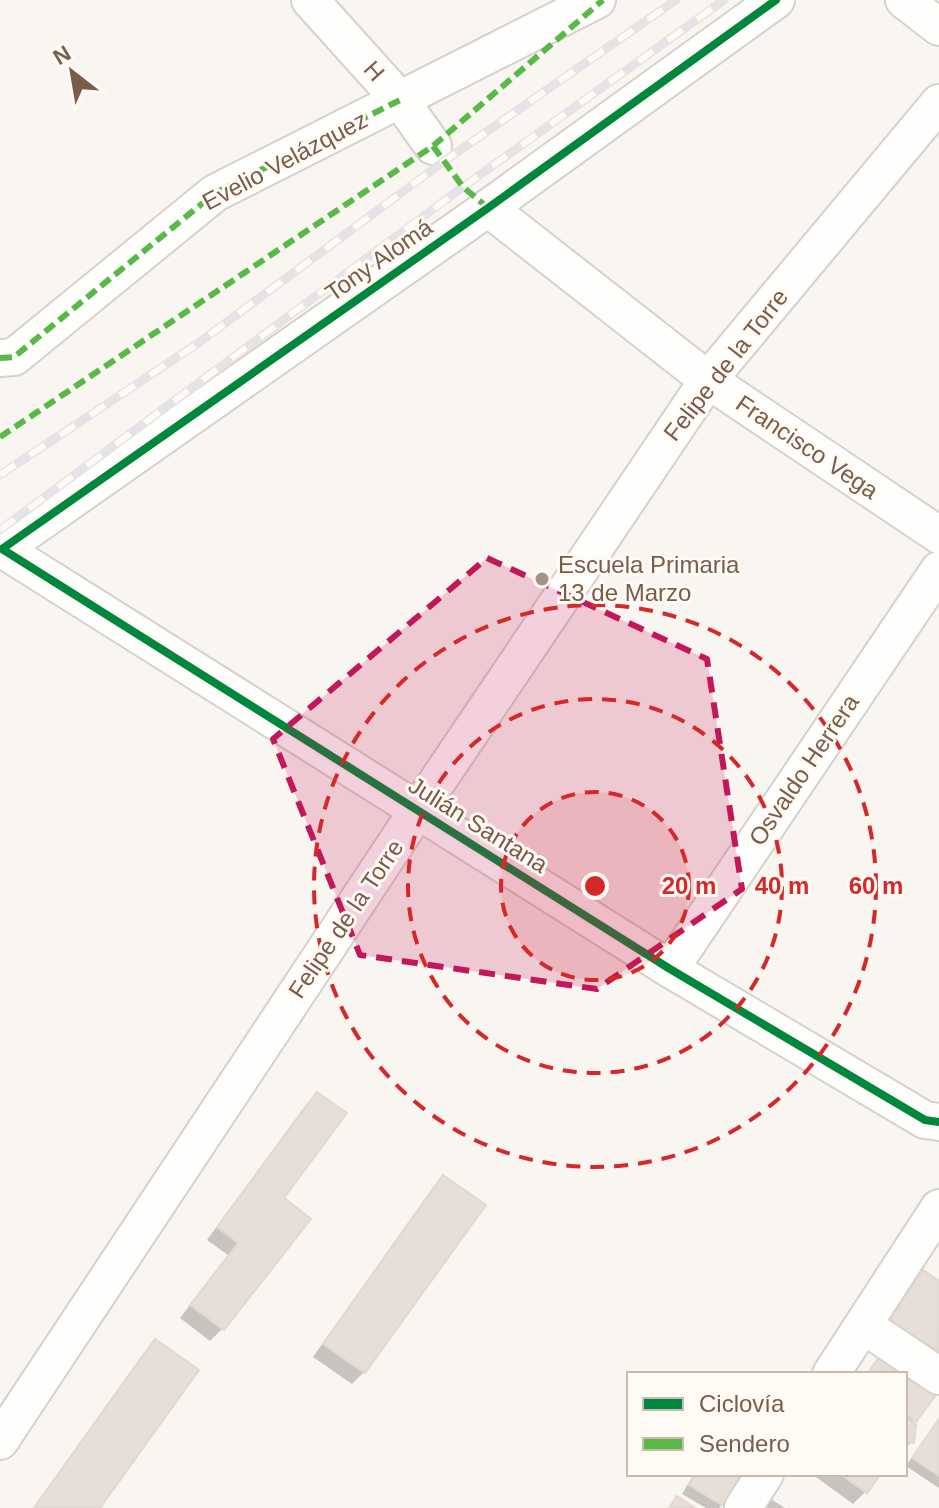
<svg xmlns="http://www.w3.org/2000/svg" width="939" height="1508" font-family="Arial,sans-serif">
	<rect width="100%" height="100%" fill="#f9f5f0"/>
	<g fill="#0003">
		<polygon points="317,1094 282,1198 308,1219 222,1329 210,1341 180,1318 228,1255 207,1240 305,1106"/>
		<polygon points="443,1178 364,1372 352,1384 313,1357 431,1190"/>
		<polygon points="919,1270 939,1284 939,1345 928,1357 875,1326"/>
		<polygon points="155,1342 98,1508 33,1508 143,1354"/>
		<polygon points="905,1376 915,1420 911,1424 912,1442 908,1445 905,1445"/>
		<polygon points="939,1418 939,1488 906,1466"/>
		<polygon points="694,1474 728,1474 722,1505 719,1508 706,1508 682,1494"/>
		<polygon points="812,1474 879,1474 865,1492 853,1504"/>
		<polygon points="766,1496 785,1508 755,1508"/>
	</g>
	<g fill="#e6ded7" stroke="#e2d8d2" stroke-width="2">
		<polygon points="317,1092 347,1113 284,1198 311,1219 224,1330 190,1305 238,1243 217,1227"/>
		<polygon points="443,1175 486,1205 365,1373 323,1344"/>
		<polygon points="919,1267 939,1281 938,1351 882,1317"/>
		<polygon points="155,1339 199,1370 100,1508 34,1508"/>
		<polygon points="880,1356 935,1396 916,1422 905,1413 905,1374 867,1374"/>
		<polygon points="905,1417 916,1425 914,1443 905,1441"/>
		<polygon points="939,1419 939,1476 912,1458"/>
		<polygon points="696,1474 732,1474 740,1479 723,1506 689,1485"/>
		<polygon points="840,1474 881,1474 867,1493"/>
		<polygon points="677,1496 695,1508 669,1508"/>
	</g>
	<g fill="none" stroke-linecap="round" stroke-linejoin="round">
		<g stroke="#d7d1cb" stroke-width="40">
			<g id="minor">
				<polyline points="310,0 400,100 433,146"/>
				<polyline points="776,0 488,208 2,549 670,969 925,1120 939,1122"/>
				<polyline points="904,0 939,27"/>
				<polyline points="488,208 708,380 939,535"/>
				<polyline points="0,358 14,357 215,193 597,0"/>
				<polyline points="670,969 939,570"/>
				<polyline points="863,1325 939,1376"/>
				<polyline points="831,1374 939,1208"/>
				<polyline points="0,1441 418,810 708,380 939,103"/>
				<polyline points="743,1508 765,1474"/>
			</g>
		</g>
		<use href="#minor" stroke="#fefefd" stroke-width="36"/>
		<g stroke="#e6e3e7" stroke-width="9">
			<g id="rail">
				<polyline points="0,475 197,344 443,162 676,0"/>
				<polyline points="0,530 463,187 724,0"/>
			</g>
		</g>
		<use href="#rail" stroke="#fffaf3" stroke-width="6" stroke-dasharray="18" stroke-linecap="butt"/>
		<g stroke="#58b947" stroke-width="6" stroke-dasharray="12 6" stroke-linecap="butt">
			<polyline points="433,146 463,187 488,208"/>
			<polyline points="0,358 14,357 215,193 400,100"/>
			<polyline points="0,437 433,146 603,0"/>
		</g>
		<g stroke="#fffaf3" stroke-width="13">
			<polyline id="cycleway" points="776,0 488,208 2,549 670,969 925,1120 939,1122"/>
		</g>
		<use href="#cycleway" stroke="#00873e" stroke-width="8"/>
	</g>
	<path fill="#c2185b" fill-opacity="0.2" stroke="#c2185b" stroke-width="6" stroke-dasharray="16 10" stroke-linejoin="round" d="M487,558L707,659L742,889L597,989L360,955L273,739Z"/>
	<circle cx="595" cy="886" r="94" fill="#d62828" fill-opacity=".12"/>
	<g fill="none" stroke="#d62828" stroke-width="4" stroke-dasharray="14 10">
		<circle cx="595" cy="886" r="94"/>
		<circle cx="595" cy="886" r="187"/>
		<circle cx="595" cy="886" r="281"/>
	</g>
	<circle fill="#a69286" stroke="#fffaf3" stroke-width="3" cx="542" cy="579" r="8"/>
	<g text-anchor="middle" stroke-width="6" stroke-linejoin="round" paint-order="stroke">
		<g font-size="24" fill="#7a5c4d" stroke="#fffaf3">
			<text transform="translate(374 71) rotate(48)" y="8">H</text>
			<text transform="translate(285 161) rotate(-28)" y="8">Evelio Velázquez</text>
			<text transform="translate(379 260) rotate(-35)" y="8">Tony Alomá</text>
			<text transform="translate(726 365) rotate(-52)" y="8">Felipe de la Torre</text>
			<text transform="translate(807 447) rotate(34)" y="8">Francisco Vega</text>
			<text transform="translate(804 770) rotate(-56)" y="8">Osvaldo Herrera</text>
			<text transform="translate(478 825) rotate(32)" y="8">Julián Santana</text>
			<text transform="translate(346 919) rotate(-56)" y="8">Felipe de la Torre</text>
		</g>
		<g font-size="24" fill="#7a5c4d" stroke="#fffaf3" text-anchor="start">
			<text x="558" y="573">Escuela Primaria<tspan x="558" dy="28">13 de Marzo</tspan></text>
		</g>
	</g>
	<circle cx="595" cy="886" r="12" fill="#d62828" stroke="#fffaf3" stroke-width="4"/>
	<g font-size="24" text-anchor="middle" font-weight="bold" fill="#d62828" stroke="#fffaf3" stroke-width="6" stroke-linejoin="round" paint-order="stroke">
		<text x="689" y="894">20 m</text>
		<text x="782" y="894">40 m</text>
		<text x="876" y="894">60 m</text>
	</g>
	<rect x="627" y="1372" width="280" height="104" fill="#fffaf3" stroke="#cabbb1" stroke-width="2"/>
	<rect x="643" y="1398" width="40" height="12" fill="#00873e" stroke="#cabbb1" stroke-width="2"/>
	<text x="699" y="1412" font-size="24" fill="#7a5c4d">Ciclovía</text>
	<rect x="643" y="1438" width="40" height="12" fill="#58b947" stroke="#cabbb1" stroke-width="2"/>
	<text x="699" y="1452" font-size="24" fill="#7a5c4d">Sendero</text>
	<g transform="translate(72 72) rotate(329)" stroke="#fffaf3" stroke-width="6" paint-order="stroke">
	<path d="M0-6L14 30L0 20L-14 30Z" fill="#7a5c4d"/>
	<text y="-12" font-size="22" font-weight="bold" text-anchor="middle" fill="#7a5c4d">N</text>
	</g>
</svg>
